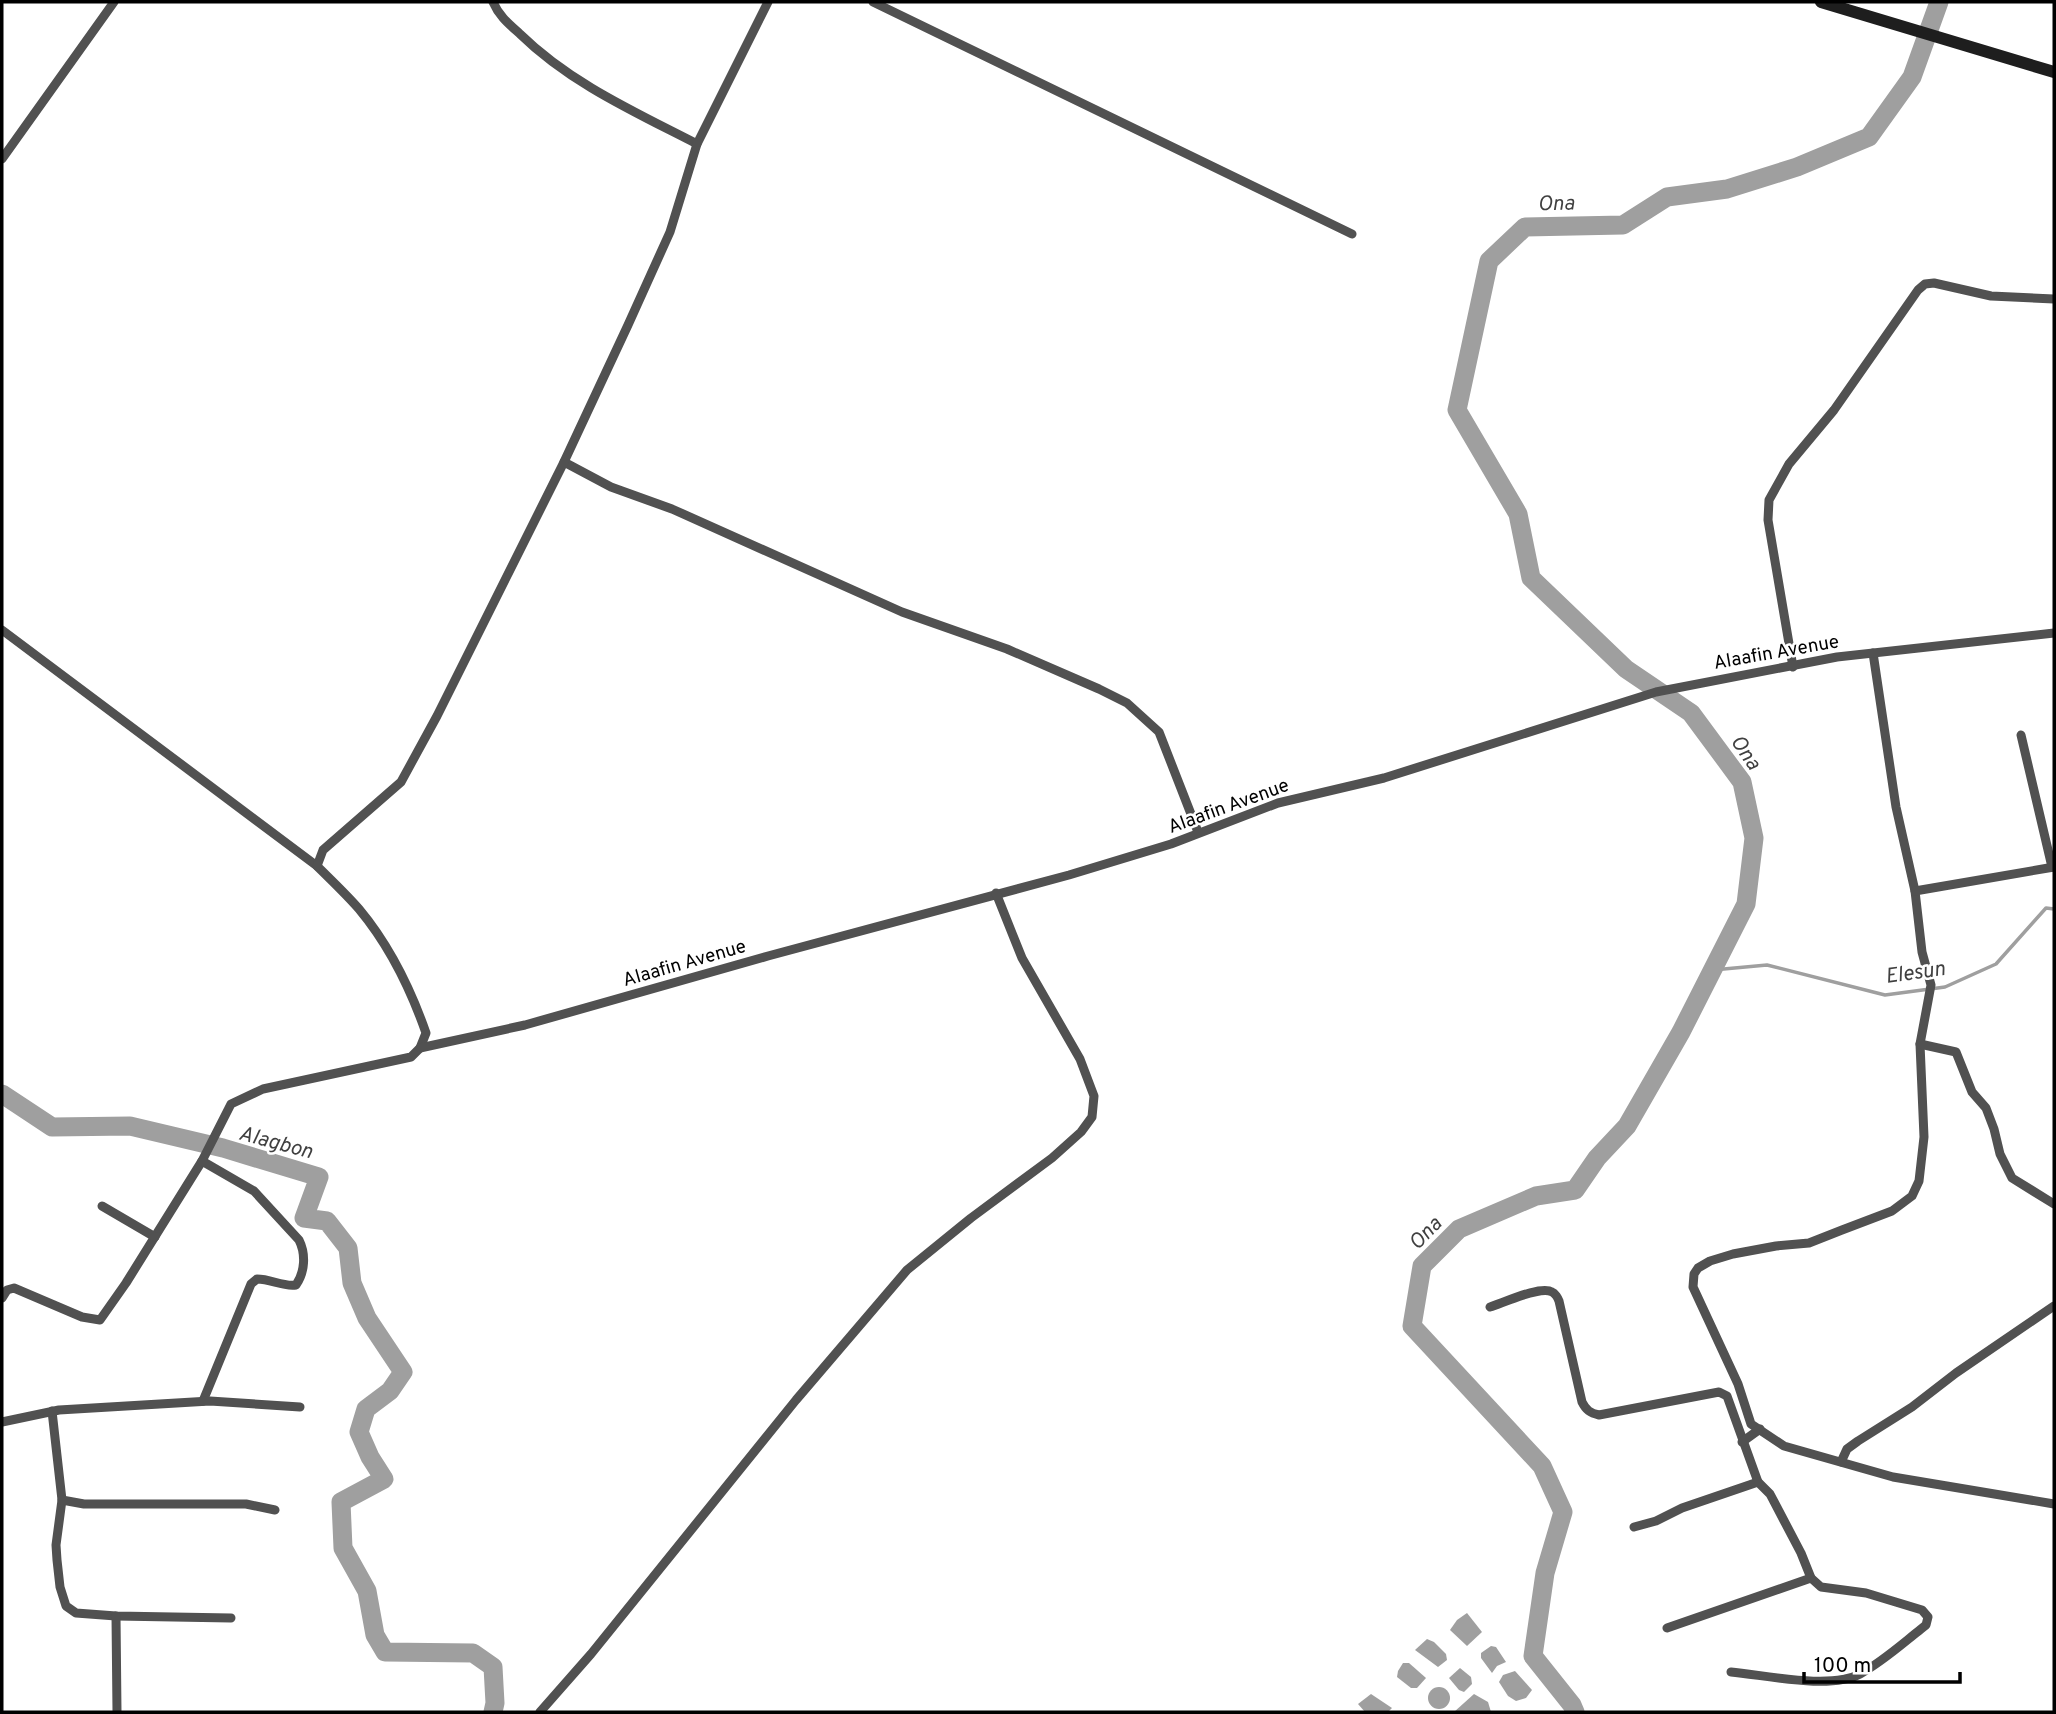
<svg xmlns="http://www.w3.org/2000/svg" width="2056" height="1714" font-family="Overpass,sans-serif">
	<rect width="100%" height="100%" fill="#fff"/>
	<g fill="#9f9f9f">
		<polygon points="1467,1613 1482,1632 1467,1646 1450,1630 1457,1620"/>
		<polygon points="1427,1639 1434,1642 1446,1654 1447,1660 1438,1667 1415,1650"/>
		<polygon points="1491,1646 1496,1647 1506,1662 1497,1666 1492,1673 1481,1658 1481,1653"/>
		<polygon points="1403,1663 1409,1663 1426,1678 1417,1688 1411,1688 1397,1677 1398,1671"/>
		<polygon points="1460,1668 1471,1677 1472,1684 1464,1692 1459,1690 1449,1678"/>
		<polygon points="1515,1671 1532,1690 1526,1698 1516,1701 1508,1696 1499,1682 1503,1675"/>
		<circle cx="1439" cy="1698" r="11"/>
		<polygon points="1371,1694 1392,1708 1388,1712 1365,1712 1358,1704"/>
		<polygon points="1474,1694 1488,1702 1491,1712 1454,1712"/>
	</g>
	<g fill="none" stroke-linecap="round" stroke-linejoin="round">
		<polyline stroke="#9f9f9f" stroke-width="3.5" points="1713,970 1767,965 1885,995 1945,987 1996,964 2046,908 2054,909"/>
		<g stroke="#9f9f9f" stroke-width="19">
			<polyline points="2,1094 52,1127 130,1126 223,1148 319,1177 304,1218 327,1221 348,1248 352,1283 367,1318 403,1372 390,1391 366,1409 359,1432 370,1457 384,1479 341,1502 343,1548 367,1591 375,1635 385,1652 473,1653 493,1667 495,1703 493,1712"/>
			<polyline points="1575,1712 1572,1705 1533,1656 1545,1573 1563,1512 1542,1466 1412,1326 1422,1266 1459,1229 1536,1196 1575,1190 1597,1158 1627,1126 1681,1032 1746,904 1754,838 1742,782 1691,713 1626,669 1531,578 1518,514 1457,410 1489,261 1525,227 1623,225 1667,197 1727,189 1797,167 1869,137 1912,77 1939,2"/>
		</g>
		<g stroke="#515151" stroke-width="9">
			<path d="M493,2C499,16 509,24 520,34C570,83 635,112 697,144"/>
			<polyline points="873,2 1352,234"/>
			<polyline points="2,159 114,2"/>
			<polyline points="564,462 611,487 672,509 902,612 1007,649 1099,689 1127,703 1159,732 1198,832"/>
			<path d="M2,630L317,866C331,880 346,894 359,909C389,945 411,990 426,1033L420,1048L411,1057L263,1089L231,1104L202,1161L126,1283L100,1320L82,1317L14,1288L7,1290L2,1298"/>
			<polyline points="1873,653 1896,807 1915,891 1922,952 1931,985 1920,1044 1924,1137 1919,1181 1912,1196 1892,1211 1842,1230 1809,1243 1776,1246 1733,1254 1710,1261 1698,1268 1694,1274 1693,1287 1738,1384 1751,1424 1784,1446 1893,1477 2054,1504"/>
			<polyline points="1793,667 1768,520 1769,500 1789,464 1834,410 1918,290 1925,284 1934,283 1991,296 2054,299"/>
			<polyline points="2021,735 2052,867"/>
			<polyline points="317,866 323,850 401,782 437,716 564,462 628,325 670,232 697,144 768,2"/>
			<polyline points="1915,891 2054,867"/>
			<polyline points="1920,1044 1956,1052 1972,1092 1986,1108 1994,1129 2000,1154 2012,1178 2054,1204"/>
			<polyline points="420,1048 525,1025 768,956 1069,875 1171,844 1278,803 1384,778 1656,692 1837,657 2054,633"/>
			<path d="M202,1161L254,1191L299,1240C306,1254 305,1272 296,1285C283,1287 271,1279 257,1279L251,1284L203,1401"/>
			<polyline points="102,1206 155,1237"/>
			<path d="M1490,1307C1503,1303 1541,1285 1552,1292C1555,1293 1558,1298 1559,1301L1582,1402C1586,1410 1590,1413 1599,1415L1719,1392L1727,1396L1758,1482L1770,1494L1801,1553L1811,1578L1821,1587L1866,1593L1922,1610L1928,1617L1926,1625L1921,1629C1902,1644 1882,1662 1860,1674C1830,1690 1765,1675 1731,1672"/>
			<polyline points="52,1411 62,1500 56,1545 57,1560 60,1587 66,1606 76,1613 116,1616 231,1618"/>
			<polyline points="2,1422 59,1410 210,1401 300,1407"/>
			<polyline points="1742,1442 1760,1429"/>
			<polyline points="1841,1462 1847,1449 1858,1441 1912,1407 1956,1373 2054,1306"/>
			<polyline points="62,1500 84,1504 246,1504 275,1510"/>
			<polyline points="1634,1527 1656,1521 1682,1508 1758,1482"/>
			<polyline points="116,1616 117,1712"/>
			<polyline points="1667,1628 1811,1578"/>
			<polyline points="540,1712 591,1654 796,1400 907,1270 971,1218 1052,1158 1081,1132 1092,1117 1094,1096 1080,1059 1022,958 996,893"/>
		</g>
		<polyline stroke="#1e1e1e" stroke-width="12" points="1821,2 2054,72"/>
	</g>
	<g text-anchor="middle" stroke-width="5" stroke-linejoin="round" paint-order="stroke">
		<g font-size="19" fill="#000" stroke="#fff">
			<text transform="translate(1776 651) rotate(-10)" y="7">Alaafin Avenue</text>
			<text transform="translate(1228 805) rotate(-20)" y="7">Alaafin Avenue</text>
			<text transform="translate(684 962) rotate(-16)" y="7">Alaafin Avenue</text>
		</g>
		<g font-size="21" font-style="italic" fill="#404040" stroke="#fff">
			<text transform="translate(1556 203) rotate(-1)" y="7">Ona</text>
			<text transform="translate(1746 752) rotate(56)" y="7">Ona</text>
			<text transform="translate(1915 972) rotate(-8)" y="7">Elesun</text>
			<text transform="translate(276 1142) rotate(15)" y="7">Alagbon</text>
			<text transform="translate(1425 1233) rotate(-46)" y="7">Ona</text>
		</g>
	</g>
	<rect width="2056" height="1714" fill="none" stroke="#000000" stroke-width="7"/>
	<path d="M1804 1672v10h156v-10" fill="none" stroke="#000000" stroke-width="3.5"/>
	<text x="1814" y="1672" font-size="21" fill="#000000" stroke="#ffffff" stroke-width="5" paint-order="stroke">100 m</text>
</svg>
